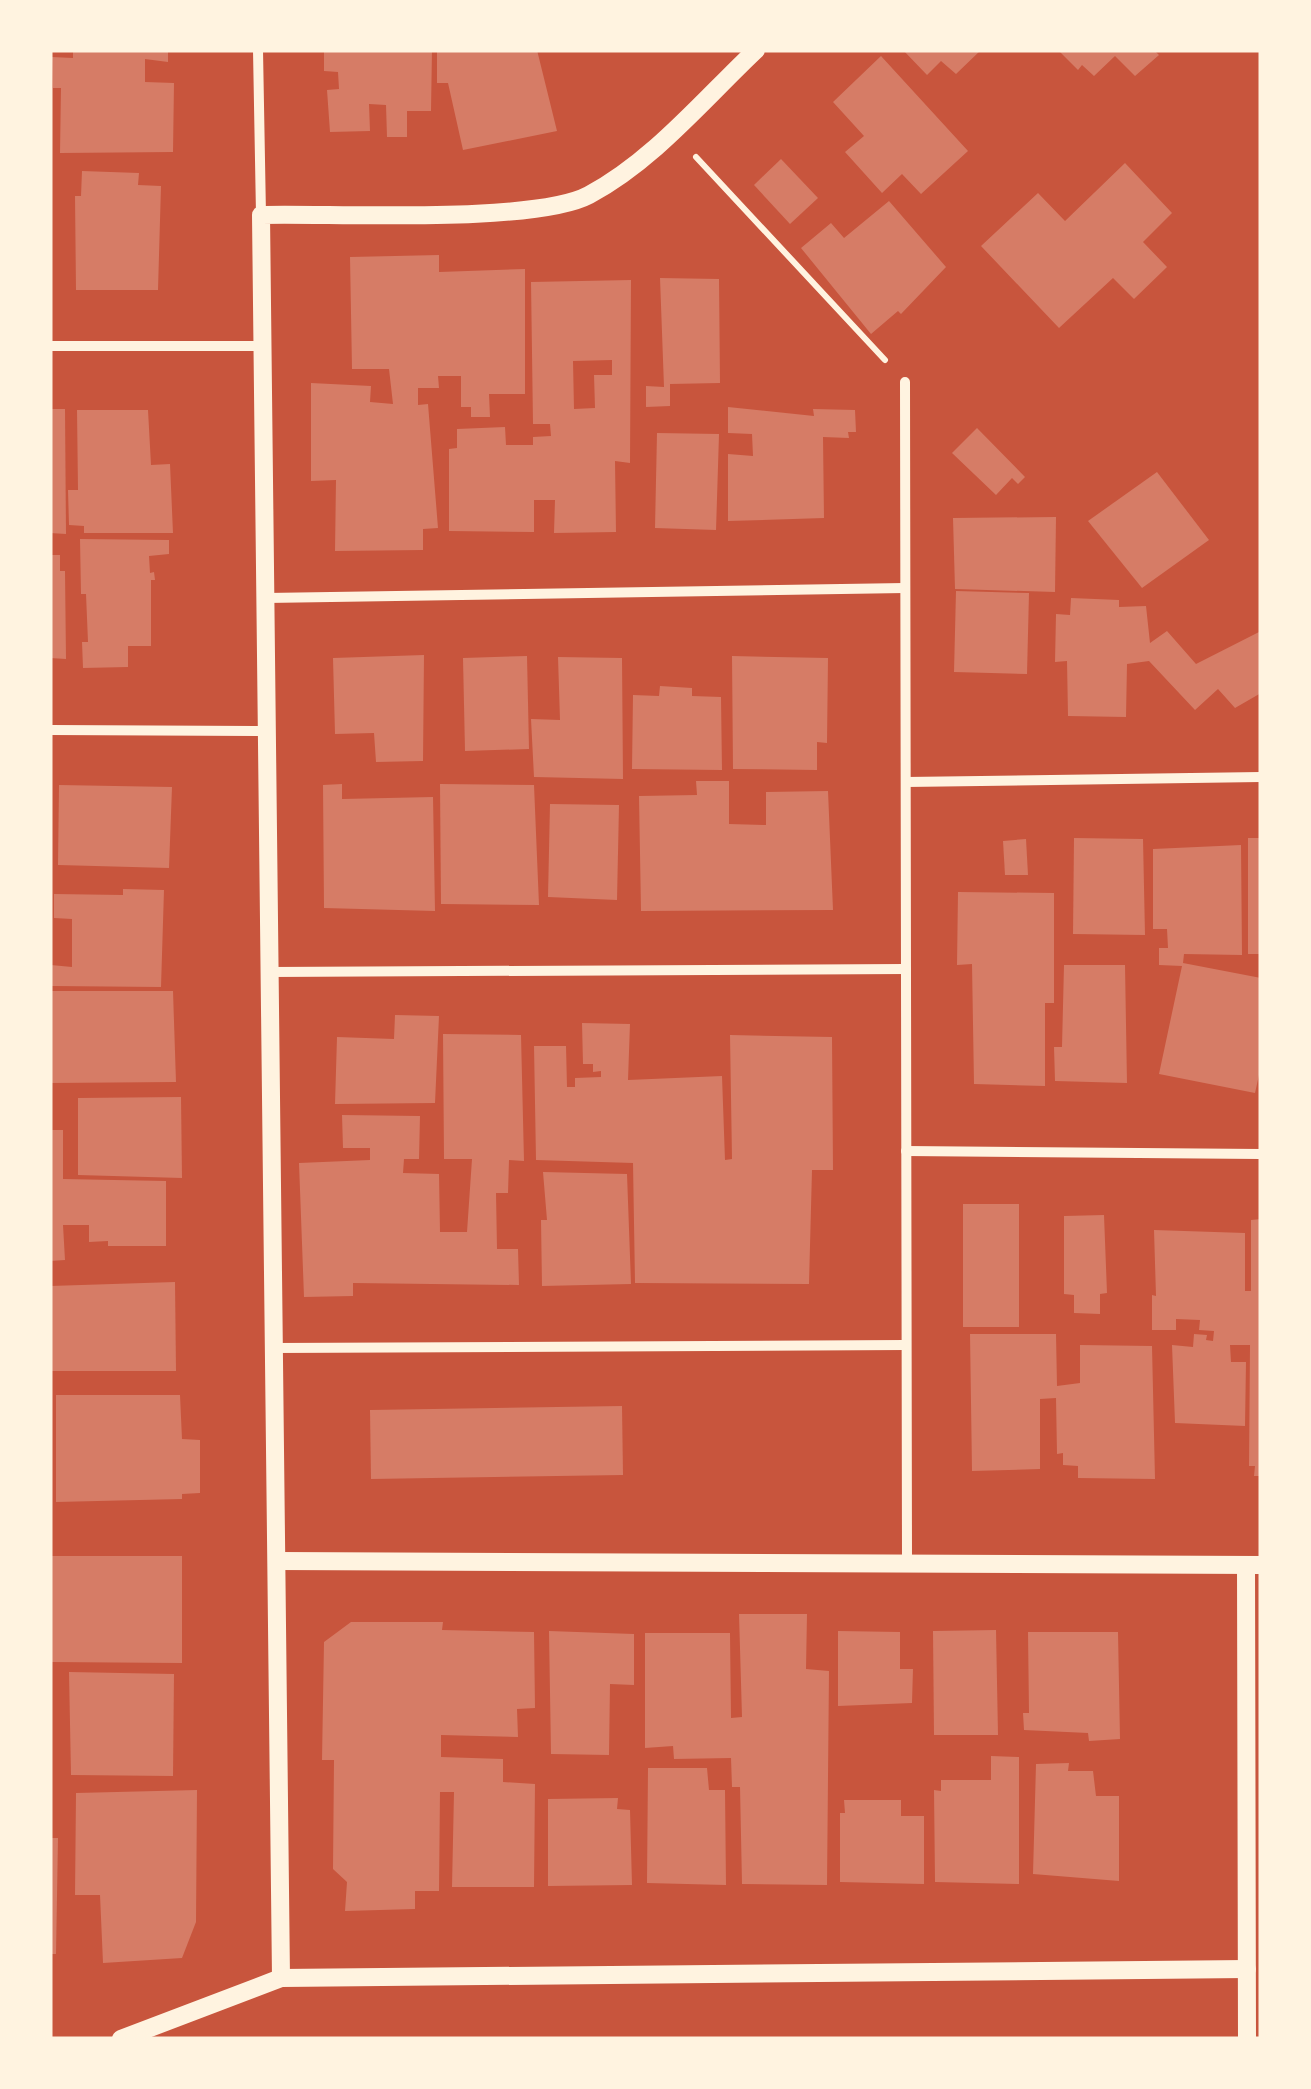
<svg xmlns="http://www.w3.org/2000/svg" width="1311" height="2089" font-family="'DM Sans',sans-serif">
	<rect width="100%" height="100%" fill="#c8553d"/>
	<g fill="#d67c66" fill-rule="evenodd">
		<polygon points="73,50 168,50 168,62 145,59 145,82 174,83 173,152 60,153 61,88 53,88 52,57 73,58"/>
		<polygon points="324,50 432,50 431,111 407,111 407,137 387,137 386,105 369,104 370,131 330,132 327,90 339,89 338,72 324,71"/>
		<polygon points="437,50 537,50 557,131 463,150 448,83 437,83"/>
		<polygon points="903,50 981,50 956,74 941,61 927,75"/>
		<polygon points="1058,50 1154,50 1159,55 1135,76 1115,56 1094,76 1082,65 1078,70"/>
		<polygon points="881,56 968,151 921,194 902,174 882,193 845,152 864,136 833,102"/>
		<polygon points="781,159 818,198 790,224 754,185"/>
		<polygon points="1125,163 1172,213 1143,242 1167,267 1134,299 1113,278 1059,328 981,246 1038,193 1065,221"/>
		<polygon points="82,171 139,173 138,185 161,186 158,290 76,290 75,196 81,196"/>
		<polygon points="889,201 946,267 901,314 898,311 871,334 801,248 831,223 844,238"/>
		<polygon points="439,255 439,272 525,269 525,394 489,394 490,417 471,417 471,407 461,407 461,376 438,376 439,388 418,388 418,405 428,404 438,528 423,529 423,550 335,551 336,480 311,481 311,383 371,386 370,402 393,404 389,369 352,369 350,257"/>
		<polygon points="660,278 719,279 720,383 670,384 670,406 646,407 646,386 664,387"/>
		<path d="M631,280L630,463L615,461L616,532L554,533L555,500H534V532L449,531V449L457,448V429L505,427L506,445H533V437L551,436L550,424H533L531,282ZM612,360V375H594L595,408L574,409L573,361Z"/>
		<polygon points="728,407 814,416 813,409 855,410 856,432 848,432 849,438 823,437 824,518 728,521 728,454 753,456 752,434 728,433"/>
		<polygon points="50,409 65,409 66,534 50,533"/>
		<polygon points="77,410 148,410 151,465 170,464 173,533 84,533 84,526 69,525 68,490 78,490"/>
		<polygon points="977,428 1025,477 1018,484 1012,478 996,495 952,453"/>
		<polygon points="657,433 719,434 716,530 655,528"/>
		<polygon points="1157,472 1209,540 1142,588 1088,521"/>
		<polygon points="1056,517 1055,592 955,589 953,518"/>
		<polygon points="80,539 169,540 169,554 149,556 150,573 154,572 155,580 151,580 151,646 128,646 128,667 83,668 82,642 88,642 86,594 81,594"/>
		<polygon points="50,555 60,555 60,571 65,571 66,659 50,658"/>
		<polygon points="956,591 1029,593 1027,674 954,672"/>
		<polygon points="1071,598 1119,600 1119,607 1146,606 1150,643 1167,631 1196,664 1261,631 1261,693 1235,708 1218,689 1195,710 1149,661 1127,664 1126,717 1068,716 1067,661 1055,662 1056,614 1070,615"/>
		<polygon points="424,655 423,761 376,762 374,733 335,734 333,658"/>
		<polygon points="527,656 529,749 465,751 463,658"/>
		<polygon points="732,656 828,658 827,743 817,742 817,770 733,769"/>
		<polygon points="558,657 622,658 623,779 534,777 531,719 560,720"/>
		<polygon points="660,686 692,688 692,696 721,697 722,770 632,769 633,695 659,696"/>
		<polygon points="696,781 729,781 729,824 766,825 766,792 828,791 833,910 641,911 639,796 697,795"/>
		<polygon points="342,784 342,799 433,797 435,911 324,908 323,785"/>
		<polygon points="440,784 534,785 539,905 441,904"/>
		<polygon points="59,785 172,787 169,868 58,865"/>
		<polygon points="550,804 619,805 617,900 548,897"/>
		<polygon points="1074,838 1143,839 1145,935 1073,934"/>
		<rect x="1248" y="838" width="13" height="116"/>
		<polygon points="1026,839 1028,875 1005,875 1003,841"/>
		<polygon points="1241,845 1242,955 1184,954 1183,963 1261,978 1261,1066 1255,1093 1159,1074 1182,966 1159,965 1159,948 1168,948 1167,929 1153,929 1153,849"/>
		<polygon points="123,889 164,890 161,987 52,986 51,965 72,967 72,919 54,918 54,894 123,895"/>
		<polygon points="958,892 1054,893 1054,1003 1045,1003 1045,1086 974,1084 972,964 957,965"/>
		<polygon points="1064,965 1125,965 1127,1083 1055,1081 1054,1047 1062,1047"/>
		<polygon points="50,991 173,991 176,1082 50,1083"/>
		<polygon points="395,1015 439,1016 435,1103 335,1104 337,1037 394,1039"/>
		<polygon points="582,1023 630,1024 628,1080 722,1076 725,1160 732,1159 730,1035 832,1037 833,1170 812,1170 809,1284 635,1283 633,1163 536,1160 534,1046 566,1046 567,1087 575,1087 575,1078 601,1077 601,1071 593,1072 593,1064 583,1064"/>
		<polygon points="443,1034 521,1035 524,1161 509,1160 508,1193 496,1193 497,1249 518,1249 519,1285 353,1283 353,1296 304,1297 299,1163 370,1160 370,1148 343,1148 342,1115 420,1116 419,1159 404,1159 403,1173 439,1174 440,1232 467,1232 472,1159 444,1159"/>
		<polygon points="181,1097 182,1178 78,1175 78,1098"/>
		<polygon points="50,1130 63,1130 63,1179 166,1181 166,1246 108,1246 108,1241 89,1242 89,1225 63,1225 65,1260 50,1261"/>
		<polygon points="543,1172 627,1174 631,1284 542,1286 541,1220 547,1220"/>
		<rect x="963" y="1204" width="56" height="123"/>
		<polygon points="1104,1215 1107,1293 1100,1294 1100,1314 1074,1313 1074,1295 1064,1294 1064,1216"/>
		<polygon points="1261,1219 1261,1476 1254,1476 1255,1466 1249,1466 1250,1345 1230,1345 1231,1362 1246,1362 1245,1426 1175,1423 1172,1345 1193,1347 1194,1334 1207,1335 1206,1340 1213,1341 1214,1331 1199,1330 1200,1320 1176,1319 1176,1330 1152,1330 1152,1295 1156,1296 1154,1230 1245,1233 1245,1291 1251,1291 1251,1220"/>
		<polygon points="175,1282 176,1371 50,1371 50,1286"/>
		<polygon points="970,1334 1056,1334 1057,1386 1080,1383 1080,1345 1152,1346 1155,1479 1078,1478 1078,1466 1063,1465 1063,1453 1057,1454 1056,1398 1040,1399 1040,1469 972,1471"/>
		<polygon points="56,1395 180,1395 182,1439 200,1440 200,1493 182,1494 182,1499 56,1502"/>
		<polygon points="622,1406 623,1475 371,1479 370,1410"/>
		<polygon points="50,1556 182,1556 182,1663 50,1662"/>
		<polygon points="739,1614 807,1614 806,1669 829,1671 827,1885 742,1884 740,1787 732,1787 731,1758 674,1759 673,1746 645,1748 645,1633 730,1633 731,1718 742,1717"/>
		<polygon points="351,1622 443,1622 442,1630 534,1632 535,1708 517,1709 518,1737 441,1735 441,1757 503,1759 503,1782 535,1784 534,1887 452,1887 454,1792 440,1792 439,1891 415,1891 415,1909 345,1911 347,1882 333,1869 334,1760 322,1760 324,1642"/>
		<polygon points="996,1630 998,1735 934,1735 933,1631"/>
		<polygon points="549,1631 634,1634 634,1685 610,1684 609,1755 551,1754"/>
		<polygon points="838,1631 900,1632 900,1669 913,1669 912,1703 838,1706"/>
		<polygon points="1028,1632 1118,1632 1120,1739 1089,1741 1088,1733 1024,1730 1023,1713 1029,1713"/>
		<polygon points="69,1672 174,1674 173,1776 71,1775"/>
		<polygon points="991,1756 1019,1757 1019,1884 935,1882 934,1790 941,1791 941,1780 991,1780"/>
		<polygon points="1069,1763 1068,1771 1093,1771 1096,1796 1119,1796 1119,1881 1033,1874 1036,1764"/>
		<polygon points="648,1768 707,1768 709,1790 725,1790 726,1885 647,1883"/>
		<polygon points="197,1790 196,1922 182,1958 103,1963 100,1895 75,1895 76,1793"/>
		<polygon points="618,1798 617,1809 630,1810 632,1885 548,1886 548,1799"/>
		<polygon points="844,1800 901,1800 901,1816 924,1816 924,1884 840,1882 840,1813 845,1813"/>
		<polygon points="50,1838 58,1838 56,1954 50,1954"/>
	</g>
	<g fill="none" stroke-linecap="round" stroke-linejoin="round">
		<polyline stroke="#fff3e0" stroke-width="6" points="696,157 885,360"/>
		<g stroke="#fff3e0" stroke-width="10">
			<polyline points="258,50 261,215"/>
			<polyline points="50,346 263,346"/>
			<polyline points="905,382 907,1563"/>
			<polyline points="266,598 905,588"/>
			<polyline points="50,730 267,731"/>
			<polyline points="906,782 1261,777"/>
			<polyline points="270,972 906,969"/>
			<polyline points="906,1151 1261,1154"/>
			<polyline points="274,1348 906,1345"/>
		</g>
		<g stroke="#fff3e0" stroke-width="18">
			<polyline points="277,1561 1261,1565"/>
			<polyline points="1246,1565 1247,2039"/>
			<path d="M281,1978L261,215C332,213 535,224 589,195C653,161 704,99 756,50"/>
			<polyline points="121,2039 281,1978 1247,1969"/>
		</g>
	</g>
	<rect width="1311" height="2089" fill="none" stroke="#fff3e0" stroke-width="105"/>
</svg>
